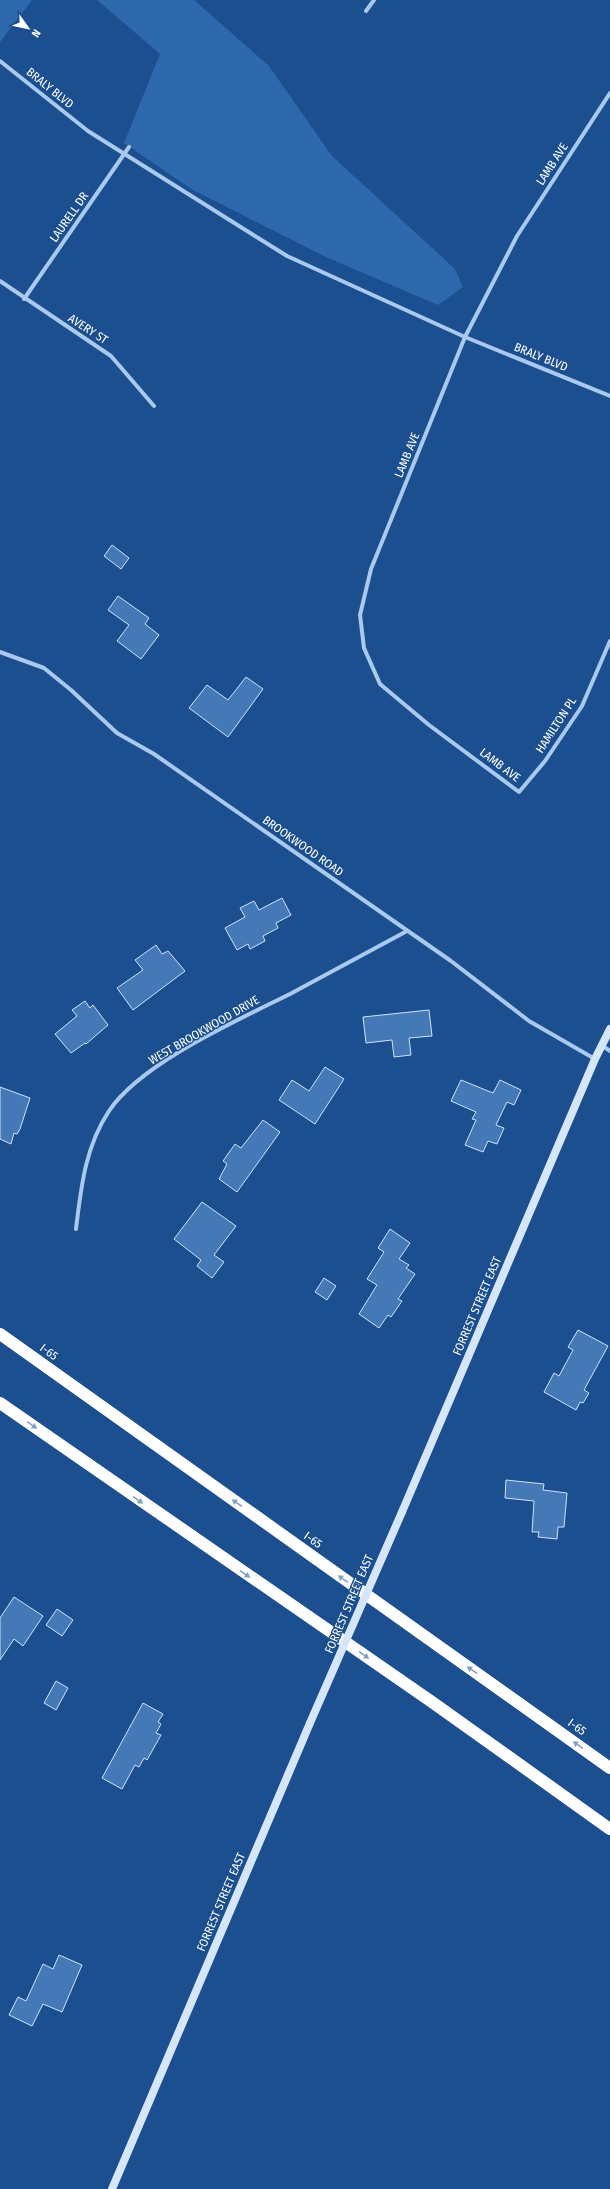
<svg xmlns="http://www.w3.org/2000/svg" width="610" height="2189" font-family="'Fira Sans Condensed',sans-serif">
	<rect width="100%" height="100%" fill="#1b4f8f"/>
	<g fill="#2e69ad">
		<polygon points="0,0 32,0 0,42"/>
		<polygon points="97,0 194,0 269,66 332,156 455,269 463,287 438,305 326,257 193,190 124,143 160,54"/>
	</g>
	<g fill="#4478b7" stroke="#cfe3fa">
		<polygon points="112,545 129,558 121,569 104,556"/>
		<polygon points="118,596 149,618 145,624 159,635 141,659 117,641 129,625 108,610"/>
		<polygon points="246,677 263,689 228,737 189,708 207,685 228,700"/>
		<polygon points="282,898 291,915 276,923 278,928 263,936 265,941 250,949 248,944 237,950 225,928 245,917 240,908 254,901 259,910"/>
		<polygon points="156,945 162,954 168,951 185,971 133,1010 117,988 143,970 135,960"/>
		<polygon points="85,1001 90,1008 93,1005 108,1025 86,1044 85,1043 71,1053 55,1034 77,1016 72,1010"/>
		<polygon points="429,1010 432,1036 409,1038 411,1055 394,1057 392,1040 366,1043 363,1017"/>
		<polygon points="325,1067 344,1079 315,1124 279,1100 292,1080 309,1091"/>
		<polygon points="461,1080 493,1093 500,1080 521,1090 514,1105 507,1102 496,1125 504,1128 497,1144 488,1141 483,1152 465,1145 476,1120 472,1119 476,1112 451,1101"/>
		<polygon points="0,1087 30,1098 20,1129 17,1134 14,1133 11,1144 0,1139"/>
		<polygon points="263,1120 280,1132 237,1192 219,1179 227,1164 223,1161 235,1144 241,1148"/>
		<polygon points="202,1202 236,1226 214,1255 224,1262 212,1278 197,1266 201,1260 174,1239"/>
		<polygon points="390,1229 410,1243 399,1259 409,1265 406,1268 415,1274 398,1299 402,1301 391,1317 388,1315 379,1328 359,1314 377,1285 367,1279 384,1252 378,1248"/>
		<polygon points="324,1278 336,1286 327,1300 315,1292"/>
		<polygon points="578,1330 608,1346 584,1390 589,1393 583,1403 580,1402 576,1410 544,1392 554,1373 559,1376 573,1350 568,1347"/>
		<polygon points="506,1480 544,1484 543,1490 567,1493 564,1527 558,1527 557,1539 538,1537 539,1532 532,1532 534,1501 505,1498"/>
		<polygon points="14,1597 43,1616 23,1646 14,1639 0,1660 0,1618"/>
		<polygon points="57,1609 73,1620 62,1636 46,1625"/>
		<polygon points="56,1681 68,1688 56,1710 44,1703"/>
		<polygon points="143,1703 163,1714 158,1722 161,1724 156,1733 161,1735 147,1760 144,1758 139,1767 135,1765 122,1789 102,1778"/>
		<polygon points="59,1955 82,1965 62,2012 43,2004 32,2026 9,2015 18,1997 26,2001 43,1964 53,1969"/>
	</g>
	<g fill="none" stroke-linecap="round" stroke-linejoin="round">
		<g stroke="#a9c9ee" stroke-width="4">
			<polyline points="366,11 374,0"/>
			<polyline points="0,61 88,131 287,256 465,337 610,396"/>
			<polyline points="610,93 517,236 465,337 371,569 360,615 364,648 380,684 429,725 519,792 545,761 582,706 610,641"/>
			<polyline points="0,281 111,356 154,406"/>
			<polyline points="24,299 129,147"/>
			<polyline points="0,652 44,668 71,690 117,733 154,754 451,961 529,1021 595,1059"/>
			<polyline points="603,1046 610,1051"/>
			<path d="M76,1229C81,1188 85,1147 109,1111C141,1063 238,1020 290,994C329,973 368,952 407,931"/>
		</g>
		<g stroke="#d6e6fa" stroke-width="8">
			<polyline points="402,1512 595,1059 610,1029"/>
			<polyline points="112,2189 310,1723"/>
		</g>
		<g stroke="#fff" stroke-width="12">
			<polyline points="0,1334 610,1768"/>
			<polyline points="0,1403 432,1702 610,1829"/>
		</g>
		<polyline stroke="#d6e6fa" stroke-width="8" points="310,1723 402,1512"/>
	</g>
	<defs><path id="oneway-solid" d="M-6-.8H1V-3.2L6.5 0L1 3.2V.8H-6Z"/></defs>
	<g fill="#829ec1">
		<use href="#oneway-solid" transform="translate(32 1425) rotate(35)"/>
		<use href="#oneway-solid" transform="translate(138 1500) rotate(35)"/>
		<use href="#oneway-solid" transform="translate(237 1503) rotate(-145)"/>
		<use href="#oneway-solid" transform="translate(245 1574) rotate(35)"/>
		<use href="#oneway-solid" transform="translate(343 1579) rotate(-145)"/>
		<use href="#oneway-solid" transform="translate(364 1655) rotate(35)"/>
		<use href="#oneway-solid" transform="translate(472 1670) rotate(-145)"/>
		<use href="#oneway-solid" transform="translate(578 1745) rotate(-145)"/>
	</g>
	<g text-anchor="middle" stroke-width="3" stroke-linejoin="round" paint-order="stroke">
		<g font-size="12" fill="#fff" stroke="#1b4f8f">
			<text transform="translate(50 88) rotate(39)" y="4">BRALY BLVD</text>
			<text transform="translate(552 164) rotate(-57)" y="4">LAMB AVE</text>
			<text transform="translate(69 217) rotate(-55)" y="4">LAURELL DR</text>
			<text transform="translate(88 329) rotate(33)" y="4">AVERY ST</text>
			<text transform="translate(541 357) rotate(22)" y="4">BRALY BLVD</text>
			<text transform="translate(407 455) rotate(-68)" y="4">LAMB AVE</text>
			<text transform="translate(556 725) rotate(-57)" y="4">HAMILTON PL</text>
			<text transform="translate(500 765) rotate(37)" y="4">LAMB AVE</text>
			<text transform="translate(303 846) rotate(35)" y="4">BROOKWOOD ROAD</text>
			<text transform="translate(204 1030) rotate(-30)" y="4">WEST BROOKWOOD DRIVE</text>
			<text transform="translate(477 1306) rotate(-67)" y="4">FORREST STREET EAST</text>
			<text transform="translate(49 1352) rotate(36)" y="4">I-65</text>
			<text transform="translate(313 1540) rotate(35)" y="4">I-65</text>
			<text transform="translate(349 1604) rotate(-67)" y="4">FORREST STREET EAST</text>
			<text transform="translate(577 1727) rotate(35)" y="4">I-65</text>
			<text transform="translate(221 1902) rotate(-67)" y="4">FORREST STREET EAST</text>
		</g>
	</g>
	<g transform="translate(28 28) rotate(123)" stroke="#1b4f8f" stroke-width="3" paint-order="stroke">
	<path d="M0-3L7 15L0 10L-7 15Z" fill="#ffffff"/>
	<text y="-6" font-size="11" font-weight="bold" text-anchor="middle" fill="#ffffff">N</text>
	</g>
</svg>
